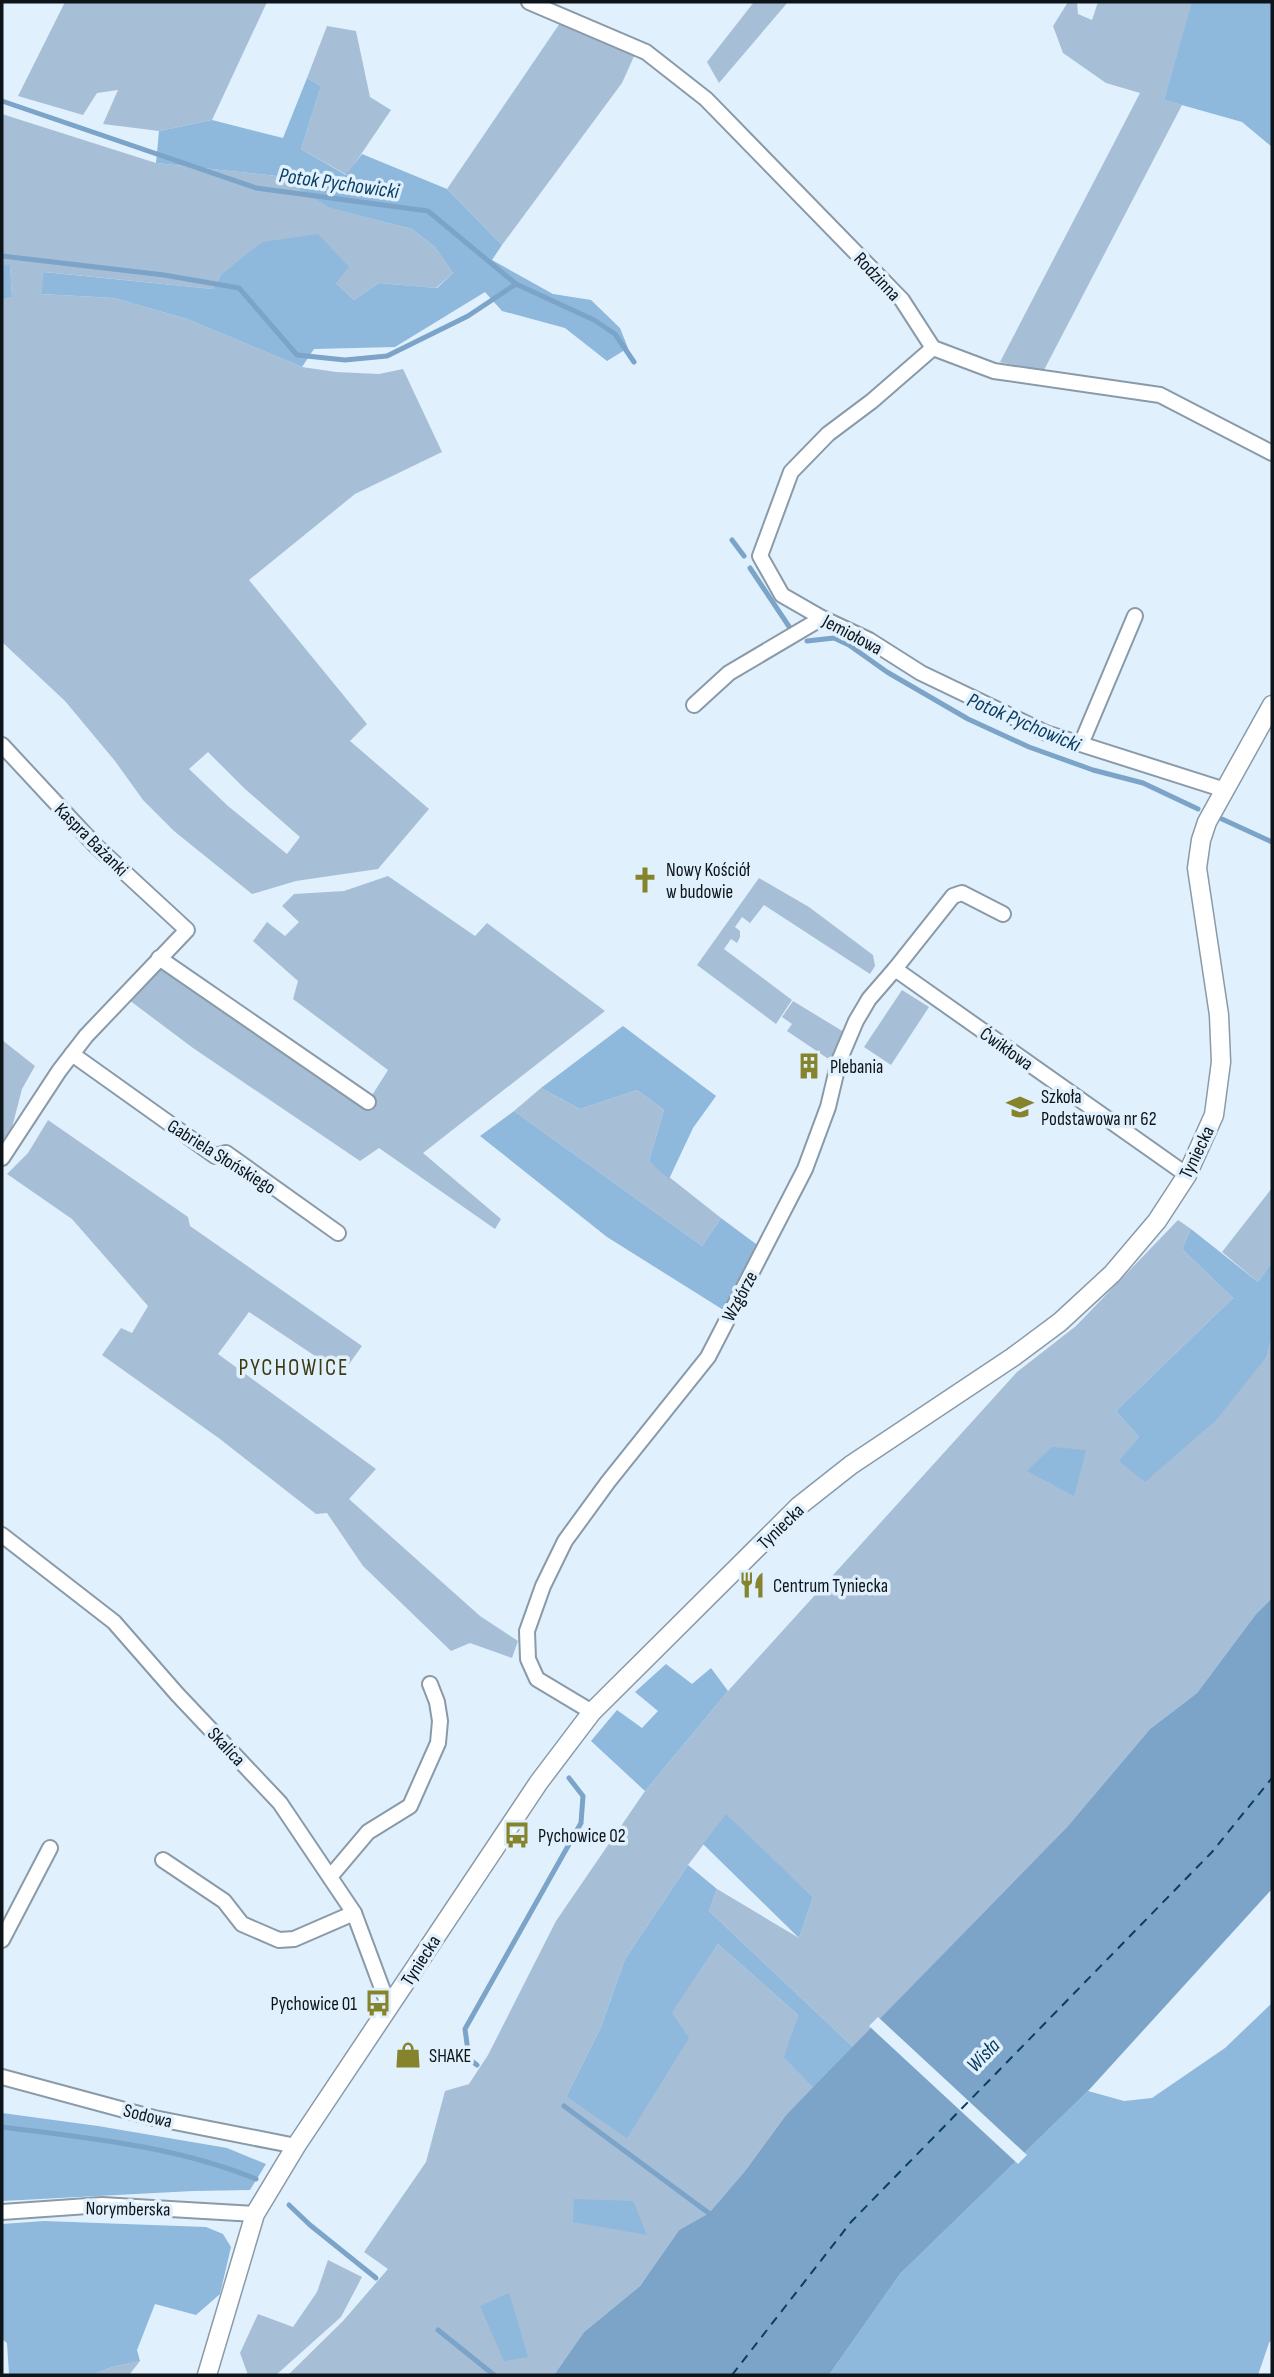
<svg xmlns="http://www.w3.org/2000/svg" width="1274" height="2377" font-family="'Sofia Sans Condensed',sans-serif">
	<rect width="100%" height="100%" fill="#e1f0fd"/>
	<g fill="#a6bfd6" fill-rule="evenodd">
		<polygon points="65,2 267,2 212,120 159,131 103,124 118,90 97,93 83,115 18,96"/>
		<polygon points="754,2 788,2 719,83 707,62"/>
		<polygon points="1068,2 1077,2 1078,14 1092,20 1098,2 1192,2 1192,4 1164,100 1182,105 1043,372 1000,362 1140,93 1106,83 1063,53 1053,26"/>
		<polygon points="560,23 635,54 622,83 502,245 447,189"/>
		<polygon points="327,26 356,31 370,97 391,110 347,175 301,149 321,86 307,78"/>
		<path d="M2,114L156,163L277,176L331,208L412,229L435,247L453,273L436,288L379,283L354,300L336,283L221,275L213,289L45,272L41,294L114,298L187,319L302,367L336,372L379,374L403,369L442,452L355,494L249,580L367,724L350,741L429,809L378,869L296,881L252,894L174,831L143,800L115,761L65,701L2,642V300L12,297L10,266L2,264ZM208,752L245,789L300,837L287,854L228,806L189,769Z"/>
		<polygon points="388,876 475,936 487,923 605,1011 423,1153 501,1219 495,1229 379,1148 360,1161 193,1048 129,1000 162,967 364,1108 388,1070 293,999 298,981 253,941 267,922 285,936 299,922 282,906 294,894 344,891"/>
		<polygon points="759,878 809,907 873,955 875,966 870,974 764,905 750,923 742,917 735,927 740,931 740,937 737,943 731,939 724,949 792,1000 776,1024 697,965"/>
		<polygon points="902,990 929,1007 891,1065 864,1047"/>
		<polygon points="793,1001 844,1032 833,1062 787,1031 792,1024 782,1017"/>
		<polygon points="2,1040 35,1066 22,1089 8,1143 2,1138"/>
		<polygon points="541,1088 580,1109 637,1090 664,1110 649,1161 721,1218 702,1246 514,1111"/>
		<polygon points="48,1120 188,1217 190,1226 362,1346 342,1374 249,1312 218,1354 376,1469 349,1499 480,1616 518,1641 512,1658 470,1643 451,1651 363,1566 327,1513 316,1514 220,1439 102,1355 121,1328 132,1333 148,1306 72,1219 7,1174 28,1153"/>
		<polygon points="1272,1188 1272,1262 1258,1282 1222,1252"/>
		<polygon points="1178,1220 1191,1229 1182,1249 1233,1298 1116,1411 1139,1437 1120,1461 1145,1481 1267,1356 1272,1336 1272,1598 1256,1614 1197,1693 1150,1729 1067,1827 853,2047 709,1911 717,1889 799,1938 813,1897 726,1815 688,1865 625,1959 601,2027 566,2097 627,2137 671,2014 718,1944 798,2015 785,2057 813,2088 786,2115 745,2171 709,2213 679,2230 640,2286 584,2332 554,2375 288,2375 343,2321 388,2269 364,2252 426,2162 445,2091 469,2084 488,2055 556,1921 645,1791 728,1691 1017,1372 1076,1326"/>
		<polygon points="328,2260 362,2277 341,2317 276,2375 248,2375 240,2353 258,2314 293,2327 317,2292"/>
		<polygon points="140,2361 129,2375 92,2375 112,2367"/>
	</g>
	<g fill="#8eb8dc">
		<polygon points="1192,2 1272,2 1272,147 1242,122 1164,100"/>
		<polygon points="307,78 321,86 301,149 346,175 362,154 447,189 502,245 492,260 553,294 591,300 620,328 628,348 607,361 565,328 502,311 485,292 395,347 314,349 302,367 187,319 114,298 41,294 44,272 213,289 221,275 262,242 318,234 349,267 336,283 354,300 379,283 437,288 453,273 435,247 412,229 330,208 277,176 156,163 159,131 212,120 283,138"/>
		<polygon points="2,264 10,265 12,297 2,300"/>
		<polygon points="623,1026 716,1096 693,1128 669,1179 649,1161 664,1110 637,1090 580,1109 541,1088"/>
		<polygon points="514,1111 702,1246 721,1218 760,1247 725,1311 607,1237 480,1136"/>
		<polygon points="1191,1229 1258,1282 1272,1262 1272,1336 1267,1356 1217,1419 1145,1482 1119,1461 1139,1437 1116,1411 1233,1298 1182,1249"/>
		<polygon points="1052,1447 1086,1450 1074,1496 1027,1471"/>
		<polygon points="666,1664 692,1684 711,1668 728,1691 645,1791 591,1741 617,1710 642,1728 658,1711 635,1692"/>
		<polygon points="726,1814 813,1897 799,1938 703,1844"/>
		<polygon points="688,1865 717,1889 709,1911 853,2047 813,2088 784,2057 798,2015 718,1944 672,2013 689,2038 627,2138 566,2097 601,2027 625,1959"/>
		<polygon points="1272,2003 1272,2339 1269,2343 1258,2375 829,2375 900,2274 1088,2091 1124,2101 1152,2098 1225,2048"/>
		<polygon points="2,2113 98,2126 227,2148 266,2164 250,2190 193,2191 2,2201"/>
		<polygon points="574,2199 633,2201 647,2235 573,2222"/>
		<polygon points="44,2221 206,2227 223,2234 231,2247 220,2294 196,2315 155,2304 137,2350 140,2361 112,2367 92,2375 9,2374 7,2343 2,2339 2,2224"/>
		<polygon points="509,2293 528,2357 504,2361 480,2306"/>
	</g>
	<polygon fill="#7ba4c8" points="1272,1598 1272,1889 1088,2091 900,2274 829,2375 554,2375 584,2332 640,2286 679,2230 709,2213 745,2171 786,2115 1067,1827 1150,1729 1197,1693 1256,1614"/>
	<polygon fill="#e1f0fd" points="878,2017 1027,2155 1018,2164 869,2026"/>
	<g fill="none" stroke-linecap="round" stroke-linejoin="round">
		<g stroke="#7ba4c8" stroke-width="5">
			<polyline points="2,101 256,188 428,211 516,284 594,320 615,334 634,362"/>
			<polyline points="2,256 164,275 239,288 297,355 345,360 387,356 468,316 516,284"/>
			<polyline points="732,540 744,556"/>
			<polyline points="750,568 790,628"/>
			<polyline points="807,641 834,638 849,645 887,672 968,719 1029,747 1093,770 1143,783 1198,809"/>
			<polyline points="1222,819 1272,842"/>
			<polyline points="477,2065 469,2059 465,2029 581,1823 583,1796 569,1778"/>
			<polyline points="564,2106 714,2217"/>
			<path d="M2,2127C88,2138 175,2146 256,2179"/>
			<polyline points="289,2205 310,2225 376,2278"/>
			<polyline points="438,2330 494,2375"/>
		</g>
		<polyline stroke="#0a3d60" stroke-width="2" stroke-dasharray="9 7" stroke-linecap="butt" points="732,2375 851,2222 1212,1852 1272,1778"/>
		<g stroke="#899aa9" stroke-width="18">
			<g id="minor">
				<polyline points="529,2 646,52 706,99 902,300 933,348 994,371 1160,395 1272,453"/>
				<polyline points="933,348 872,401 828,434 791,472 760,556 782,595 822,618 869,640 921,673 1046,733 1225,790"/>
				<polyline points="694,705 729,673 822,618"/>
				<polyline points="1081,744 1135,616"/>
				<polyline points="2,745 96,846 187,930 86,1036 59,1071 2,1158"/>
				<polyline points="159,958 368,1102"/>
				<polyline points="895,969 1187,1175"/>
				<polyline points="72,1054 215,1156 226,1153 338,1233"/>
				<polyline points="2,1535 114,1622 177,1694 280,1803 354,1913 389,2007"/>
				<polyline points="592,1712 537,1679 528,1659 527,1631 543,1586 565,1541 608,1482 708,1357 805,1169 828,1107 839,1061 856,1021 869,999 895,969 953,896 962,893 1003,914"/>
				<polyline points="163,1860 224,1901 242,1924 279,1940 294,1939 354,1913"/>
				<polyline points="330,1877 368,1832 410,1806 438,1743 440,1721 437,1702 430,1684"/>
				<polyline points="2,1940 50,1848"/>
				<polyline points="2,2077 154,2118 296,2146"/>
				<polyline points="2,2212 102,2205 255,2214"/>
			</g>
		</g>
		<g stroke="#899aa9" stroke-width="21">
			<polyline id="tertiary" points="207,2375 255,2214 296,2146 539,1782 592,1712 799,1506 851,1465 1013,1357 1060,1322 1112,1274 1157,1221 1187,1175 1214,1115 1221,1062 1219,1015 1197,868 1201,840 1207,822 1272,705"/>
		</g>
		<use href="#minor" stroke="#fff" stroke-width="14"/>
		<use href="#tertiary" stroke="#fff" stroke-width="18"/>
	</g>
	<defs>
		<g id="church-bare" transform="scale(2.1)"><path d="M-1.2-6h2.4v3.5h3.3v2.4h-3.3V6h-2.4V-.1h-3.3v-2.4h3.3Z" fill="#85842d" stroke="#e1f0fd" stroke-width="2.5" paint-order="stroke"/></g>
		<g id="building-bare" transform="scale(2.1)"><path d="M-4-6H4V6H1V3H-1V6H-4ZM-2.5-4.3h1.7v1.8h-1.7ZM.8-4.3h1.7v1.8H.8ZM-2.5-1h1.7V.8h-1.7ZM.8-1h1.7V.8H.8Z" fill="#85842d" stroke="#e1f0fd" stroke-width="2.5" paint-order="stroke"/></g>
		<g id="school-bare" transform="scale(2.1)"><path d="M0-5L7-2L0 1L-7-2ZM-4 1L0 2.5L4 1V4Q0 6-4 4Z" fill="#85842d" stroke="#e1f0fd" stroke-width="2.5" paint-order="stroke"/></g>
		<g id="restaurant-bare" transform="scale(2.1)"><path d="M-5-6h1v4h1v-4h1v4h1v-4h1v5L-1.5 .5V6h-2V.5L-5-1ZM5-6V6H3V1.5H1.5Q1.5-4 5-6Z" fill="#85842d" stroke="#e1f0fd" stroke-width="2.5" paint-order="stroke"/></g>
		<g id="bus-bare" transform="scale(2.1)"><path d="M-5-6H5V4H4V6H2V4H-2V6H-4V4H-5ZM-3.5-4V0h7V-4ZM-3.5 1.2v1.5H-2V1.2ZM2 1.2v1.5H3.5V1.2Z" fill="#85842d" stroke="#e1f0fd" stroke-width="2.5" paint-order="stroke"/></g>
		<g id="shop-bare" transform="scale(2.1)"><path d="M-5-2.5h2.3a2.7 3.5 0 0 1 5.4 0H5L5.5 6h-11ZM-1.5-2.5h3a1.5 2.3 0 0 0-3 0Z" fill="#85842d" stroke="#e1f0fd" stroke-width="2.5" paint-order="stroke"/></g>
	</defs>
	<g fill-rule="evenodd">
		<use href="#church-bare" x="645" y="880"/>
		<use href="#building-bare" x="809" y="1066"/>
		<use href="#school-bare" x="1020" y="1107"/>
		<use href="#restaurant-bare" x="752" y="1585"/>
		<use href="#bus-bare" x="517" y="1835"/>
		<use href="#bus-bare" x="378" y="2003"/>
		<use href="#shop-bare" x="408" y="2055"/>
	</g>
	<g text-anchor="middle" stroke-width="7" stroke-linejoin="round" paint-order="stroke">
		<g font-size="19" fill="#0e151a" stroke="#e1f0fd">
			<text transform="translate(878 276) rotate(47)" y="7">Rodzinna</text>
			<text transform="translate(853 634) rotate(28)" y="7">Jemiołowa</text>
			<text transform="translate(92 839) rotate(45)" y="7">Kaspra Bażanki</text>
			<text transform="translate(1007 1048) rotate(35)" y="7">Ćwikłowa</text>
			<text transform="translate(1196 1152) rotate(-64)" y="7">Tyniecka</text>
			<text transform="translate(222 1156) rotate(32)" y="7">Gabriela Słońskiego</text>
			<text transform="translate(739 1296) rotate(-62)" y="7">Wzgórze</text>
			<text transform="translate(780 1526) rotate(-44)" y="7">Tyniecka</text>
			<text transform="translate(227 1746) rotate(47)" y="7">Skalica</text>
			<text transform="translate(420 1960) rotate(-57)" y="7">Tyniecka</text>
			<text transform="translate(148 2115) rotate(14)" y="7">Sodowa</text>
			<text transform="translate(128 2208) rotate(1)" y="7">Norymberska</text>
		</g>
		<g font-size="19" fill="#0e151a" stroke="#e1f0fd" text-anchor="start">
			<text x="666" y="876">Nowy Kościół<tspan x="666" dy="22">w budowie</tspan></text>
			<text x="830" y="1073">Plebania</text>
			<text x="1041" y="1103">Szkoła<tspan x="1041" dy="22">Podstawowa nr 62</tspan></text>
			<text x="773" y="1592">Centrum Tyniecka</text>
			<text x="538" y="1842">Pychowice 02</text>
			<text x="357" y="2010" text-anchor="end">Pychowice 01</text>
			<text x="429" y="2062">SHAKE</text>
		</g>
		<g font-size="21" font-style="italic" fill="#0a3d60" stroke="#e1f0fd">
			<text transform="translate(339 183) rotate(8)" y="7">Potok Pychowicki</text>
			<text transform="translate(1024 722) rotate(23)" y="7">Potok Pychowicki</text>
			<text transform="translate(983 2055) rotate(-46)" y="7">Wisła</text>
		</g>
		<g font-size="23" letter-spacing="2" fill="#3c3b12" stroke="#e1f0fd">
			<text x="294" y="1375">PYCHOWICE</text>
		</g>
	</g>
	<rect width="1274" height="2377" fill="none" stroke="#0e151a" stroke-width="7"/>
</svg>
